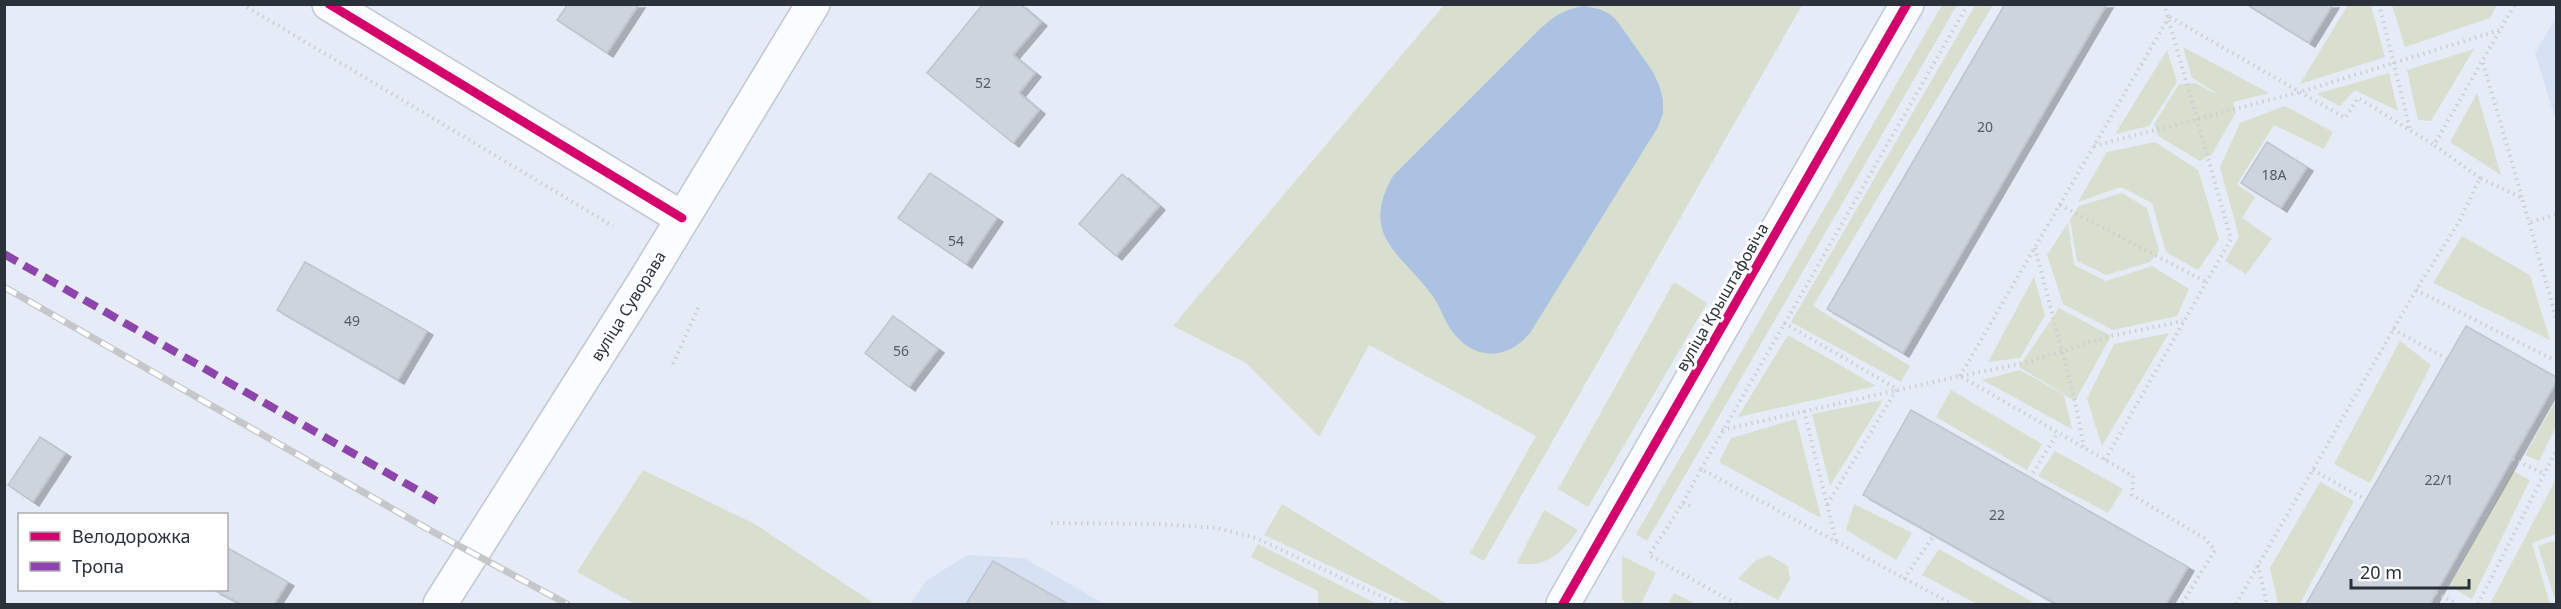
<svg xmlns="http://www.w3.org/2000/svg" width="2561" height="609" font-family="'Noto Sans',sans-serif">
	<defs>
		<filter id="shadow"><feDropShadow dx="6" dy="4" stdDeviation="0" flood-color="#0004"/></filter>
	</defs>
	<rect width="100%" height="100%" fill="#e5ecf7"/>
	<g fill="#d6e2f4">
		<polygon points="2556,17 2556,121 2535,53"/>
		<polygon points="967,555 1024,558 1105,604 910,604 926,581"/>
	</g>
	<g fill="#d8dfce">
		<polygon points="1976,4 1993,5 1813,306 1910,366 1901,382 1791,322"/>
		<polygon points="1444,5 1802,5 1484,561 1470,553 1536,436 1369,345 1319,437 1246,363 1173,326"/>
		<polygon points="1942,5 1957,5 1647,541 1636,534"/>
		<polygon points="2348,5 2371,5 2385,57 2300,84"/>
		<polygon points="2392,5 2392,4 2497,5 2490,18 2405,47"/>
		<polygon points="2183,47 2269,93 2233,102 2236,112 2212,154 2200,161 2158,136 2154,124 2179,84 2195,83 2221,96 2192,78"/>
		<polygon points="2474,49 2431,121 2418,120 2407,70"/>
		<polygon points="2167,50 2177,82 2149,126 2115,134"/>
		<polygon points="2389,73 2398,111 2355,90 2340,106 2316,94"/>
		<polygon points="2477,93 2501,175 2450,142"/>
		<polygon points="2285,106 2333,132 2324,149 2274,125 2237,184 2255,197 2242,218 2272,239 2246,274 2225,261 2239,237 2220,167 2240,123"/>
		<polygon points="2155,142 2198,170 2219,239 2198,270 2166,252 2152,203 2121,187 2078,202 2107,152"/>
		<polygon points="2122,193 2147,208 2159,251 2150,262 2106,275 2077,261 2070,219 2079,206"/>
		<polygon points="2068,223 2074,265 2106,281 2152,266 2189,289 2177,316 2113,330 2063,304 2047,255"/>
		<polygon points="2462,236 2530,275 2550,340 2433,283"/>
		<polygon points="2034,277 2045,315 2020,358 1988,362"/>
		<polygon points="1674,282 1707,303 1588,507 1558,489"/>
		<polygon points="2059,308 2111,336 2075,401 2019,367"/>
		<polygon points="2169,333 2102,446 2087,399 2114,344"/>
		<polygon points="1788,335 1876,386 1738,417"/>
		<polygon points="2400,341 2431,365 2370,483 2334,464"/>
		<polygon points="2020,370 2064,395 2072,429 1982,380"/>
		<polygon points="1951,390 2042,444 2027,470 1936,417"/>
		<polygon points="1883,400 1830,486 1812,414"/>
		<polygon points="2556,400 2556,427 2539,461 2525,455"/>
		<polygon points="1796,419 1821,518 1719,462 1731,438"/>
		<polygon points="2055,451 2123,489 2108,513 2038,476"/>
		<polygon points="643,470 755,524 875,604 635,604 577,572"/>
		<polygon points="2513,471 2530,480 2472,599 2449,586"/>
		<polygon points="2556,479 2556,534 2532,543 2550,604 2490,604"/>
		<polygon points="2320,482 2354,501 2300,604 2278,604 2270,568"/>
		<polygon points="1282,504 1442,601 1448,604 1410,604 1264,535"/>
		<polygon points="1854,504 1912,533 1896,560 1846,530"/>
		<path d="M1544,510L1578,530C1563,552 1545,569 1517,563Z"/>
		<polygon points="2556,540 2556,603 2538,546"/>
		<polygon points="1258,544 1377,604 1318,604 1318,591 1251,557"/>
		<polygon points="1939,549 2036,604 1977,604 1922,575"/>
		<polygon points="1769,555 1788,566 1790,579 1778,600 1738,579 1755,561"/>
		<polygon points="1622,556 1656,573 1641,604 1626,604 1622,599"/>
		<polygon points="1674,593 1696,604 1668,604"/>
	</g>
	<path fill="#abc2e3" d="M1584,6L1599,9L1610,14L1618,22L1653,72L1659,85L1663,99V113L1658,127L1530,333C1509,358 1478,362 1455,335C1445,324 1441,307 1432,295C1401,253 1359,236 1393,176L1541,28C1555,15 1566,9 1584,6Z"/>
	<g fill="#cdd4dd" stroke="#bfc5ce" stroke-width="1.5" filter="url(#shadow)">
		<polygon points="568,4 639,4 607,53 557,20"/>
		<polygon points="983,4 1020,4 1041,22 1013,55 1035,73 1019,93 1039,110 1013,143 927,73"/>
		<polygon points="2005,4 2107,4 1903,353 1827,309"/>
		<polygon points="2246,4 2333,4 2309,43"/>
		<polygon points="2267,142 2307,167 2281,208 2241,183"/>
		<polygon points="930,173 997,218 966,264 898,218"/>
		<polygon points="1122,174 1159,206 1116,256 1079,224"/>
		<polygon points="305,262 427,331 398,380 277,310"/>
		<polygon points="893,316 938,349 909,387 865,353"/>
		<polygon points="2466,326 2556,377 2556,382 2436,593 2430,604 2306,604"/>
		<polygon points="1911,410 2188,567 2166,604 2056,604 1863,495"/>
		<polygon points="40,437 65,453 33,502 8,485"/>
		<polygon points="226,547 288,582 274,604 241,604 214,590 226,590"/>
		<polygon points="993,561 1068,604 966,604"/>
	</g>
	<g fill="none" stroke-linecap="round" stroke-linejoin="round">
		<g stroke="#c1c8d1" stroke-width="36">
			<g id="minor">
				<polyline points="329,4 682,218"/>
				<polyline points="1563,604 1907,4"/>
			</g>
		</g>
		<g stroke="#c1c8d1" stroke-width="36">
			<polyline id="primary" points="440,604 646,279 813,4"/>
		</g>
		<g stroke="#cccfd2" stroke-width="4" stroke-dasharray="1.5 4.5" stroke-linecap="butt">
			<polyline points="242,4 613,226"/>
			<polyline points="2379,4 2410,129"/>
			<polyline points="2170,17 2345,118 2358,98 2434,145"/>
			<polyline points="2483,63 2522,197"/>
			<polyline points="2094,146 2300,92 2500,30"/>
			<polyline points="2480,178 2434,145 2515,4"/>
			<polyline points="2060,205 2206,282"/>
			<polyline points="2531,222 2556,215"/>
			<polyline points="2035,248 2075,401 2084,447"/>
			<polyline points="2416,290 2556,361"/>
			<polyline points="1784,323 1897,389 1827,505"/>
			<polyline points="2393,329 2447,359"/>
			<polyline points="673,364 699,306"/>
			<polyline points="1960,376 2169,17"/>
			<polyline points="1961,376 2024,363 2111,336 2183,321"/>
			<polyline points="1804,411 1836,541"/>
			<polyline points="1722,430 1960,376 2133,476 2132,495 2204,538 2215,550 2182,604"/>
			<polyline points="2513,459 2545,474"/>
			<polyline points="2105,460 2231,239 2164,4"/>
			<polyline points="1701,469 1968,4"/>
			<polyline points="2313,470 2366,500"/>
			<polyline points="2030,478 2058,432"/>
			<polyline points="1683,503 1694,507"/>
			<polyline points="1051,523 1159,524 1217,528 1256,538 1398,604"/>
			<polyline points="2258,565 2267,604"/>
			<polyline points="1904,579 1934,535"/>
			<polyline points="2436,593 2457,604"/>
			<polyline points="1736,604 1649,555 1683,503 1701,469 1952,604"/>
			<polyline points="2236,604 2416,290 2459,222 2480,178 2522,198 2556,318"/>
			<polyline points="2478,604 2556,451"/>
		</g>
		<use href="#minor" stroke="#fbfcfe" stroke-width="33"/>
		<use href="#primary" stroke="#fbfcfe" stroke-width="33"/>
		<g stroke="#c6c7ca" stroke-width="7">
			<polyline id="rail" points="4,287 426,528 567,604"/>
		</g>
		<use href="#rail" stroke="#fff" stroke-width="4.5" stroke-dasharray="14" stroke-linecap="butt"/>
		<polyline stroke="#8e44ad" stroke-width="8" stroke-dasharray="15 8" stroke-linecap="butt" points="4,254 440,503"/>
		<g stroke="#fff" stroke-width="13">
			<g id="cycleway">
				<polyline points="329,4 682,218"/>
				<polyline points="1563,604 1907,4"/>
			</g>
		</g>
		<use href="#cycleway" stroke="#d6006c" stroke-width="9"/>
	</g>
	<g text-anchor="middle" stroke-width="6" stroke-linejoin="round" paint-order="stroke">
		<g font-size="14" fill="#545a64">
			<text x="983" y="88">52</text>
			<text x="1985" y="132">20</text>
			<text x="2274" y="180">18А</text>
			<text x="956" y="246">54</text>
			<text x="352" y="326">49</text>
			<text x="901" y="356">56</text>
			<text x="2439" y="485">22/1</text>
			<text x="1997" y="520">22</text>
		</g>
		<g font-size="16" fill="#2b313a" stroke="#fff">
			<text transform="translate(1722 297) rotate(-60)" y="6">вуліца Крыштафовіча</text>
			<text transform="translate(628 306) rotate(-58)" y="6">вуліца Суворава</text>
		</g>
	</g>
	<rect width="2561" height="609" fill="none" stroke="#2b313a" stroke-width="12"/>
	<rect x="18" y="513" width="210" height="78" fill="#ffffff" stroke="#aaadb0" stroke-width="1.5"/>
	<rect x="30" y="532" width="30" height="9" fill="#d6006c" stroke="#aaadb0" stroke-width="1.5"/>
	<text x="72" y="543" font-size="18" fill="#2b313a">Велодорожка</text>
	<rect x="30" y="562" width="30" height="9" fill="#8e44ad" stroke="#aaadb0" stroke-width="1.5"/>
	<text x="72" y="573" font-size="18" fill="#2b313a">Тропа</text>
	<path d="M2351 579v9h118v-9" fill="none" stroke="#2b313a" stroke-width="3"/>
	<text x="2360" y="579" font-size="18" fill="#2b313a" stroke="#ffffff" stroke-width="4.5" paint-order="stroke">20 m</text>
</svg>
